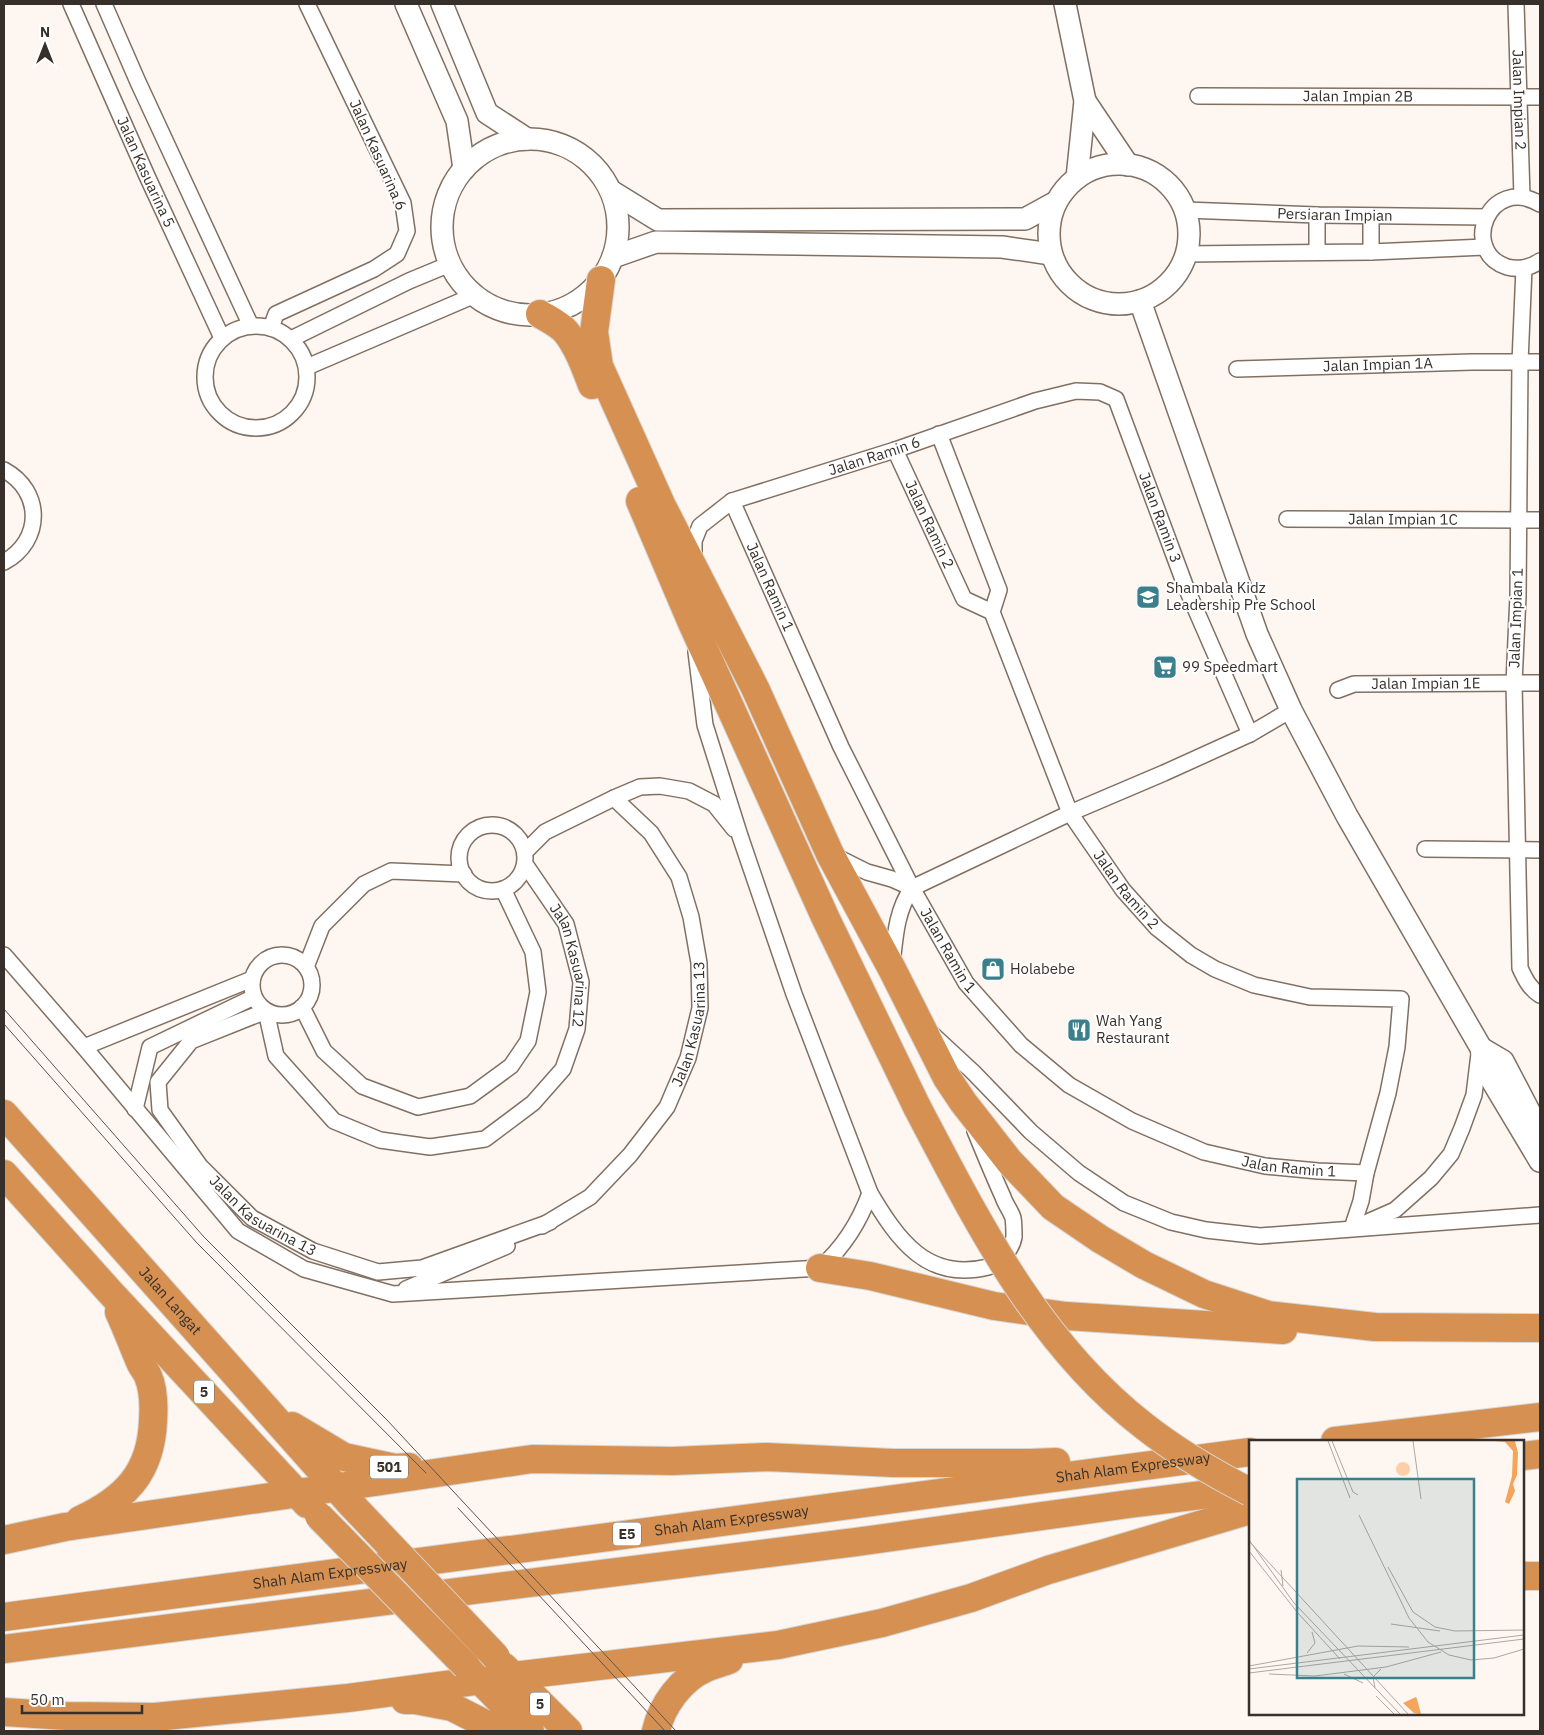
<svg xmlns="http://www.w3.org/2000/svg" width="1544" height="1735" font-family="'IBM Plex Sans',sans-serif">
	<rect width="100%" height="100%" fill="#fef6f0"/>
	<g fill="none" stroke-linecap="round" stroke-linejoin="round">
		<g stroke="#817062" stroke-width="18">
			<g id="street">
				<path id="s1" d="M71,4L147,176L222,338"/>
				<polyline points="104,4 138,82 251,326"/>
				<path id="s2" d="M1516,4L1522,197"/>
				<path id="s3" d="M1198,96L1540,97"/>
				<path d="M1540,204C1489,174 1459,251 1507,267C1519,270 1530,268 1540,261"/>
				<path id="s4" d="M1185,210L1317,215L1486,217"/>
				<polyline points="1317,215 1317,252"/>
				<polyline points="1371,216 1371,252"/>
				<polyline points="1186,254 1371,252 1485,247"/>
				<path d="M1524,268L1520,362L1518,596L1514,683L1520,968C1525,979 1530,989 1540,995"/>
				<circle cx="256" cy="377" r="51"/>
				<polyline points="271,328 276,314 374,269 397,254 407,231 403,203 307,4"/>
				<polyline points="291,339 409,281 450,264"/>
				<polyline points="307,367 475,295"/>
				<path id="s5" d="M1237,369L1472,362H1540"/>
				<path id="s6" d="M939,434L999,590L992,612L1070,813L1123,890L1157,928L1191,955L1215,969L1254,985L1310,997L1401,999L1397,1047L1388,1093L1366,1173L1361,1201L1352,1228"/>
				<path id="s7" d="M895,450L964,599L992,612"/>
				<path d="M4,470C43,491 43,541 4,562"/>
				<path id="s8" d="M732,501L841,747L912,888L966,983L1021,1045L1069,1085L1132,1121L1204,1152L1265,1166L1318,1171L1366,1173"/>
				<path id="s9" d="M1287,519L1540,520"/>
				<path id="s10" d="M694,560V541L700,526L732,501L895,450L1035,401L1076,391L1100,392L1116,399L1185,585L1250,734"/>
				<path d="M696,652L705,725L740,836L794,994L870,1193C898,1240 927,1282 988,1267C1000,1264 1012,1249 1014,1237C1014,1232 1014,1223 1013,1218C1011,1211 1005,1204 1003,1197C993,1175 984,1153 975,1131"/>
				<path id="s11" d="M1338,690L1354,684L1540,683"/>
				<circle cx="492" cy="858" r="33"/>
				<polyline points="1425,849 1540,850"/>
				<polyline points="525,852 545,832 614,798 640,787 660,786 689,791 714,804 734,829"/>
				<polyline points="833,855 867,872 892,879 912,888"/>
				<path id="s12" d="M525,864L566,924L581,982L577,1029L563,1069L533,1103L485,1139L430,1147L380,1140L334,1121L276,1056L266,1011L191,1041L158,1082L160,1110L200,1166L252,1218L313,1251L378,1272L422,1268L550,1222"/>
				<path d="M4,955L84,1047L238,1231L304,1269L393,1294L820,1268C844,1247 859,1223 870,1193"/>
				<circle cx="282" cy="985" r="30"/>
				<path d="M892,965C895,938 896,911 912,888L1070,813L1164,773L1250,734L1291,710"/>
				<polyline points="306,967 322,926 364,884 391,871 464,874"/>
				<polyline points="302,1007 324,1051 362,1086 418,1107 470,1096 511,1066 528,1041 538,992 533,952 503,889"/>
				<polyline points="932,1034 973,1072 1031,1132 1079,1173 1124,1203 1171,1222 1206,1230 1260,1236 1540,1215"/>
				<polyline points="84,1047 252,979"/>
				<polyline points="135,1109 150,1047 254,997"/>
				<polyline points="1363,1224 1395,1210 1431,1178 1451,1154 1462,1128 1474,1095 1479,1054"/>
				<path id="s13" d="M542,1226L590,1197L630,1155L667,1107L688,1058L700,1008L699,963L691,917L679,877L651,833L614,798"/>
				<polyline points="406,1289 507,1246"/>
			</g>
		</g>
		<g stroke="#817062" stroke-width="24">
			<g id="secondary">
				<polyline points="406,4 457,121 464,169"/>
				<polyline points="442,4 487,113 527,139"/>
				<polyline points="1065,4 1085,101 1077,178"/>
				<polyline points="1085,101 1128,165"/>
				<circle cx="530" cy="227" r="88"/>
				<circle cx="1119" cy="234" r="70"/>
				<polyline points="611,191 658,220 1025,219 1056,202"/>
				<polyline points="613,257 656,242 1002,247 1051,254"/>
				<polyline points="1140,301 1257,634 1291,710 1347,816 1481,1048 1485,1069 1540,1161"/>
				<polyline points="1481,1048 1503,1061 1540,1132"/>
			</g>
		</g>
		<g stroke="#d7d6d4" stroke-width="30">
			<g id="highway">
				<polyline points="601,280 594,332 599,366 661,504 755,688 830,854 892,969 947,1078 963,1102 1009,1161 1053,1207 1100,1239 1144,1265 1204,1294 1268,1315 1375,1327 1540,1328"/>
				<path d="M540,314C548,319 559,324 566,332C578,347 585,367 592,385"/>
				<polyline points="640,501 692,623 826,919 917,1107"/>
				<path id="s14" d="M4,1114L349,1502L403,1559"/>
				<polyline points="4,1174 109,1291 307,1504"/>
				<polyline points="820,1268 870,1276 994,1306 1066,1316 1283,1330"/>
				<polyline points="292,1426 344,1457 395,1468 409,1467"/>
				<polyline points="1335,1441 1540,1417"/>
				<polyline points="1523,1456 1540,1454"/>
				<path d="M80,1520C125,1499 151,1473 153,1421C154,1406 154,1390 148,1376C146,1371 142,1367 140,1362C133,1346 127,1329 119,1312"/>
				<polyline points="4,1540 65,1527 532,1459 673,1461 767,1457 893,1463 1030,1463 1056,1462"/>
				<polyline points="1523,1576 1540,1576"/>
				<path id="s15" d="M4,1617L1250,1452"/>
				<polyline points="4,1649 856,1542 1129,1504 1250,1489"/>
				<polyline points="504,1667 568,1731"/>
				<polyline points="471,1671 530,1731"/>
				<polyline points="405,1700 415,1700 452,1707 499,1731"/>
				<polyline points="4,1712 66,1716 155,1717 348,1698 513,1676 778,1645 882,1623 971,1598 1048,1570 1250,1510"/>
				<path d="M656,1731C662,1705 681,1679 706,1668C713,1665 721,1663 729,1660"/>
			</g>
		</g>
		<use href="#street" stroke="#fff" stroke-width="15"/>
		<use href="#secondary" stroke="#fff" stroke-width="21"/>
		<use href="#highway" stroke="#d69152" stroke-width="28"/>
		<g stroke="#5c554f" stroke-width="1">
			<polyline points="4,1009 204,1237 387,1420 676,1731"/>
			<polyline points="4,1024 197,1243 426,1473"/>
			<polyline points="458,1508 665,1731"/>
		</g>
		<g stroke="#d7d6d4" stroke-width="30" stroke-linecap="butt">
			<g id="highway-bridge">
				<path d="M917,1107C978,1223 1038,1344 1144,1426C1177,1452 1213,1473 1250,1492"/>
				<polyline points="319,1516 466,1666"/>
				<polyline points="403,1559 496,1657"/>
			</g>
		</g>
		<use href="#highway-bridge" stroke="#d69152" stroke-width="28"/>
	</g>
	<defs>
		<g id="school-square" transform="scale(1.25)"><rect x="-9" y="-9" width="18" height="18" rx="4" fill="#3a7f8c" stroke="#fff"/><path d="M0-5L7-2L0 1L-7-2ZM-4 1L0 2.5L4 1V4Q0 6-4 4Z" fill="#fff"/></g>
		<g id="supermarket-square" transform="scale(1.25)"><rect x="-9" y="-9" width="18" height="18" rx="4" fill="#3a7f8c" stroke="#fff"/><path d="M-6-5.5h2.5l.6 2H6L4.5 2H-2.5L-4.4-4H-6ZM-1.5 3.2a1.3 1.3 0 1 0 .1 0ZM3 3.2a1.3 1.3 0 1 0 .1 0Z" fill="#fff"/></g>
		<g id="shop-square" transform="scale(1.25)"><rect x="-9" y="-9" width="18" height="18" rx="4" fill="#3a7f8c" stroke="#fff"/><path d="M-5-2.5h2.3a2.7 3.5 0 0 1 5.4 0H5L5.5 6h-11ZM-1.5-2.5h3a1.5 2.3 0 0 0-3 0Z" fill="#fff"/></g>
		<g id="restaurant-square" transform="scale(1.25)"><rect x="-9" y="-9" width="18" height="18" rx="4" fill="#3a7f8c" stroke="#fff"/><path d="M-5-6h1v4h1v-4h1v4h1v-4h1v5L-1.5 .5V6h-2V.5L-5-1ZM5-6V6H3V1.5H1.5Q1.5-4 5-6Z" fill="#fff"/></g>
	</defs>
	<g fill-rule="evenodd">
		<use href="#school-square" x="1148" y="597"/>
		<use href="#supermarket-square" x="1165" y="667"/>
		<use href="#shop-square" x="993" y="969"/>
		<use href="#restaurant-square" x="1079" y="1030"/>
	</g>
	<g text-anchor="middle" stroke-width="4" stroke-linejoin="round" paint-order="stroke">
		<g fill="#fff" stroke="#736e6a" stroke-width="1">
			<rect x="194" y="1380.5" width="20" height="23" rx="4"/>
			<rect x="370" y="1455.5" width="38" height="23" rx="4"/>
			<rect x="613" y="1522.5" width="28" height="23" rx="4"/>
			<rect x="530" y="1692.5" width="20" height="23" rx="4"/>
		</g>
		<g font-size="14" font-weight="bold" fill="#37302a">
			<text x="204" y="1397">5</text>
			<text x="389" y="1472">501</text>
			<text x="627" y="1539">E5</text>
			<text x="540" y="1709">5</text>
		</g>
		<g font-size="15" fill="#37302a" stroke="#fff">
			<text dy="5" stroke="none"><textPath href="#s3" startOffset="160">Jalan Impian 2B</textPath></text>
			<text dy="5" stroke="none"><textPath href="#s2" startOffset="96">Jalan Impian 2</textPath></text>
			<text transform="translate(378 155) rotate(66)" y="5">Jalan Kasuarina 6</text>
			<text dy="5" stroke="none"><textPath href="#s1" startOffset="184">Jalan Kasuarina 5</textPath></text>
			<text dy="5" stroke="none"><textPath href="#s4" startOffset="150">Persiaran Impian</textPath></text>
			<text dy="5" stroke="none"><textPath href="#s5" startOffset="141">Jalan Impian 1A</textPath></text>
			<text dy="5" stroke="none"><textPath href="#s10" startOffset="225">Jalan Ramin 6</textPath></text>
			<text dy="5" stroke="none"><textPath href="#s10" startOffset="605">Jalan Ramin 3</textPath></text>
			<text dy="5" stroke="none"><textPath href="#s9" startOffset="116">Jalan Impian 1C</textPath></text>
			<text dy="5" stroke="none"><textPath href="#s7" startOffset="82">Jalan Ramin 2</textPath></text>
			<text dy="5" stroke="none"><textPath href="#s8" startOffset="94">Jalan Ramin 1</textPath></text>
			<text transform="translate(1516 618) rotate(-88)" y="5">Jalan Impian 1</text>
			<text dy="5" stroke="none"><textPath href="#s11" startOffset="89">Jalan Impian 1E</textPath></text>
			<text dy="5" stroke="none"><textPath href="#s6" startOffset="501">Jalan Ramin 2</textPath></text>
			<text dy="5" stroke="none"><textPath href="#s8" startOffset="499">Jalan Ramin 1</textPath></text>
			<text dy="5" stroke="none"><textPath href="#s12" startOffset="114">Jalan Kasuarina 12</textPath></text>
			<text dy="5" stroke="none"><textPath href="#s13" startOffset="262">Jalan Kasuarina 13</textPath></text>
			<text dy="5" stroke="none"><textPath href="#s8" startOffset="919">Jalan Ramin 1</textPath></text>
			<text dy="5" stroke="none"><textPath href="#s12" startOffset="928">Jalan Kasuarina 13</textPath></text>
			<text dy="5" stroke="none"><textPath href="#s14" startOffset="250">Jalan Langat</textPath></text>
			<text dy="5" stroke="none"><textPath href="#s15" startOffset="1139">Shah Alam Expressway</textPath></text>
			<text dy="5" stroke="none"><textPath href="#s15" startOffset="734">Shah Alam Expressway</textPath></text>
			<text dy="5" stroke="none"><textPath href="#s15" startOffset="329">Shah Alam Expressway</textPath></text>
		</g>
		<g font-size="15" fill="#37302a" stroke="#fff" text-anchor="start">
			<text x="1166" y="593">Shambala Kidz<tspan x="1166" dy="17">Leadership Pre School</tspan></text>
			<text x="1182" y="672">99 Speedmart</text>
			<text x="1010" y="974">Holabebe</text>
			<text x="1096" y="1026">Wah Yang<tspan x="1096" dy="17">Restaurant</tspan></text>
		</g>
	</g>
	<g transform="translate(1249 1440)">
		<rect width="275" height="275" fill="#fef6f0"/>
		<path d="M147 29a7 7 0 1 1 14 0a7 7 0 1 1-14 0Z" fill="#fdd0a9"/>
		<path d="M245,1H266L269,13L268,35L264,44L266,51L260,64L256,62L263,36L264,11L256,2ZM167,257L168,259L172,274L165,273L154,263Z" fill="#f4a55b"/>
		<path fill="none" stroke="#aea7a1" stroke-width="1" d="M79,1L101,58M83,1L104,52L109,55M164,1L172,59M110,75L160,178L179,202L200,215L222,220L245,218L275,209M0,100L45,163L151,274M0,101L159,274M0,111L48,172L91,219M139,127L164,172L186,187L206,191L275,190M32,130L34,146M142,184L191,191M58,213L66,203L63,192M0,226L109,206L160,207M0,229L275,195M0,233L275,199M20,234L66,236L137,227L192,212M95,234L114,243M126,248L124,237L132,229M127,256L145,274"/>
		<path fill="#3a7f8c" fill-opacity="0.15" stroke="#3a7f8c" stroke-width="2.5" d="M48,39H225V238H48Z"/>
		<rect width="275" height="275" fill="none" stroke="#37302a" stroke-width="2.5"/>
	</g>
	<rect width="1544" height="1735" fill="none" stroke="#37302a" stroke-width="10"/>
	<g transform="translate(45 45)" stroke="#ffffff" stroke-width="4" paint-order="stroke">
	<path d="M0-4L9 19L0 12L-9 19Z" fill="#37302a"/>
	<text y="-8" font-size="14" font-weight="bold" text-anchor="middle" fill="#37302a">N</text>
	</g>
	<path d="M22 1705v8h120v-8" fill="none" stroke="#37302a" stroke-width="2.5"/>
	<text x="30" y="1705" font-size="15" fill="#37302a" stroke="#ffffff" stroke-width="4" paint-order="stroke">50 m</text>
</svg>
